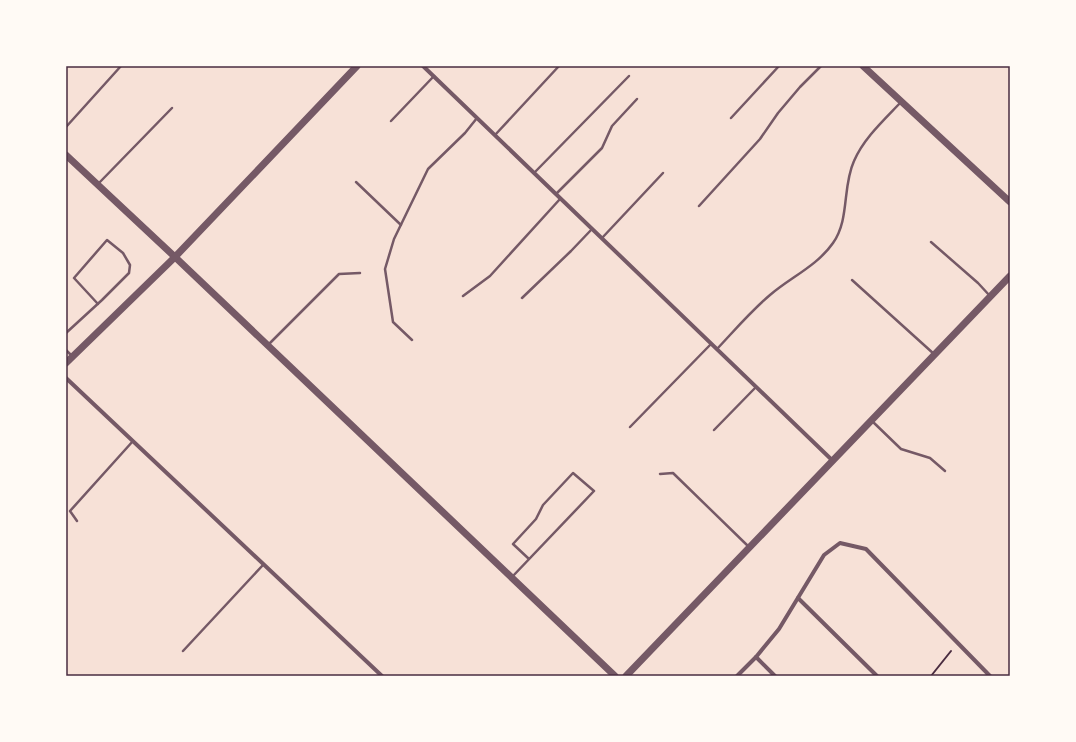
<svg xmlns="http://www.w3.org/2000/svg" width="1076" height="742" font-family="Karla,sans-serif">
	<rect width="100%" height="100%" fill="#f7e1d7"/>
	<g fill="none" stroke-linecap="round" stroke-linejoin="round">
		<polyline stroke="#4a2c40" stroke-width="2" points="931,676 951,651"/>
		<g stroke="#755966" stroke-width="2.5">
			<polyline points="731,118 779,66"/>
			<polyline points="391,121 434,76"/>
			<polyline points="66,127 121,66"/>
			<polyline points="495,135 559,66"/>
			<polyline points="534,173 629,76"/>
			<polyline points="356,182 401,225"/>
			<polyline points="98,184 172,108"/>
			<polyline points="556,194 602,148 612,126 637,99"/>
			<polyline points="699,206 760,139 778,113 800,87 821,66"/>
			<polyline points="602,238 663,173"/>
			<polyline points="931,242 978,283 990,296"/>
			<polyline points="852,280 934,354"/>
			<polyline points="463,296 490,276 560,199"/>
			<polyline points="522,298 571,251 592,229"/>
			<polyline points="66,333 102,300 129,273 130,265 123,253 107,240 74,278 98,304"/>
			<polyline points="412,340 393,322 385,269 394,239 428,169 465,133 477,118"/>
			<polyline points="268,345 339,274 360,273"/>
			<path d="M717,349C734,331 751,311 770,295C791,277 817,266 833,243C850,219 842,187 854,161C864,138 884,120 901,102"/>
			<polyline points="66,350 72,356"/>
			<polyline points="872,421 901,449 930,458 945,471"/>
			<polyline points="630,427 711,344"/>
			<polyline points="714,430 756,387"/>
			<polyline points="660,474 673,473 749,547"/>
			<polyline points="77,521 70,511 133,441"/>
			<polyline points="512,577 594,491 573,473 543,505 536,519 513,544 529,559"/>
			<polyline points="183,651 263,565"/>
		</g>
		<g stroke="#755966" stroke-width="4">
			<polyline points="423,66 833,461"/>
			<polyline points="66,378 382,676"/>
			<polyline points="798,598 877,676"/>
			<polyline points="756,657 775,676"/>
			<polyline points="737,676 756,657 779,629 824,555 840,543 866,549 990,676"/>
		</g>
		<g stroke="#755966" stroke-width="7">
			<polyline points="863,66 1010,202"/>
			<polyline points="66,155 175,257 615,676"/>
			<polyline points="66,363 175,257 357,66"/>
			<polyline points="626,676 1010,276"/>
		</g>
	</g>
	<rect width="1076" height="742" fill="none" stroke="#fffaf5" stroke-width="134"/>
	<rect x="67" y="67" width="942" height="608" fill="none" stroke="#4a2c40" stroke-width="1.5"/>
</svg>
